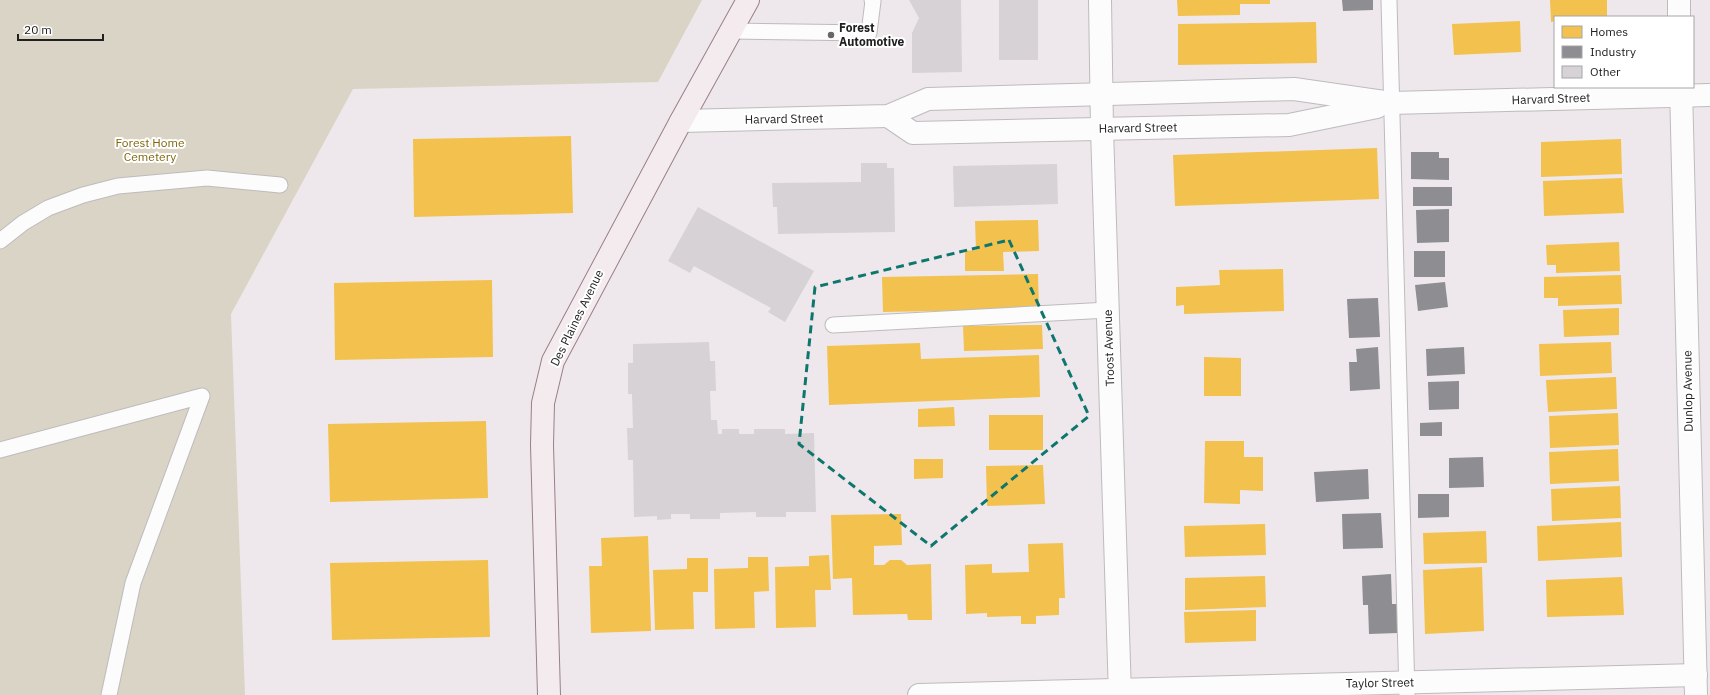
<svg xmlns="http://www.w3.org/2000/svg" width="1710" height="695" font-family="'IBM Plex Sans',sans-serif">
	<rect width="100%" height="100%" fill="#eee8ec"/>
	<polygon fill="#dad4c6" points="0,0 702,0 658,82 353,89 231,314 245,695 0,695"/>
	<g fill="#f2c14e">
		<polygon points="1177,0 1270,0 1270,4 1240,4 1240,15 1178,16"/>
		<polygon points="1550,0 1607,0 1607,17 1555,17 1555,21 1551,22"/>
		<polygon points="1520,21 1521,52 1454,55 1452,24"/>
		<polygon points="1316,22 1317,63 1178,65 1178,24"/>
		<polygon points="571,136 573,213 414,217 413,139"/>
		<polygon points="1621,139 1622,174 1541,177 1541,142"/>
		<polygon points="1377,148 1379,199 1175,206 1173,155"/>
		<polygon points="1622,178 1624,213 1544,216 1543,181"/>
		<polygon points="1038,220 1039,251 1003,252 1004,271 965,271 965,251 976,250 975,221"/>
		<polygon points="1619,242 1620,271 1556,273 1556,265 1547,265 1546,245"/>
		<polygon points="1283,269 1284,311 1184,314 1184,305 1176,306 1176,287 1220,285 1219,270"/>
		<polygon points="1038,274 1039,309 883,312 882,277"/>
		<polygon points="1621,275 1622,304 1558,306 1558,298 1544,298 1544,277"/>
		<polygon points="492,280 493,357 335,360 334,283"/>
		<polygon points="1619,308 1619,335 1564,337 1563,310"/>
		<polygon points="1042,325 1043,349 964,351 963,326"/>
		<polygon points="1611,342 1612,373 1540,376 1539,344"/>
		<polygon points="920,343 921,359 1039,355 1040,397 829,405 827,346"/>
		<polygon points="1204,357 1241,358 1241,396 1204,396"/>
		<polygon points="1616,377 1617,409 1548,412 1546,380"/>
		<polygon points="954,407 955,426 918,427 918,409"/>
		<polygon points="1618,413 1619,445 1550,448 1549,416"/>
		<rect x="989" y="415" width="54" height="35"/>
		<polygon points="486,421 488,498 330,502 328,424"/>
		<polygon points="1205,441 1244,441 1244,457 1263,457 1263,491 1240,490 1240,504 1204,503"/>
		<polygon points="1618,449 1619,481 1550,484 1549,452"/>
		<polygon points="914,459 943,459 943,478 914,479"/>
		<polygon points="1043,465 1045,504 987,506 986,466"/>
		<polygon points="1620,486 1621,518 1552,521 1551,489"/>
		<polygon points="901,514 902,545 874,546 874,565 884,565 890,560 901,560 907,565 931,564 932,620 908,620 907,614 853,615 852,578 833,579 831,515"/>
		<polygon points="1621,522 1622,557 1538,561 1537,526"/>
		<polygon points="1265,524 1266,555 1185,557 1184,526"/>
		<polygon points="1486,531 1487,563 1424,564 1423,533"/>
		<polygon points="648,536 651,631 591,633 589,566 602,566 601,538"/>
		<polygon points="1063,543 1065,598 1059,598 1059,615 1036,616 1036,624 1021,624 1021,616 987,617 987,613 966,614 965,565 992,564 992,573 1029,572 1028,544"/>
		<polygon points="829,555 831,590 815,590 816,627 776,628 775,567 809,566 809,556"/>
		<polygon points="748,557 768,557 769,591 754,592 755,628 715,629 714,569 748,568"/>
		<polygon points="687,558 708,558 708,592 693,592 694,629 655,630 653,570 687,569"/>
		<polygon points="488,560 490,637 332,640 330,563"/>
		<polygon points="1482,567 1484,631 1425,634 1423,570"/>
		<polygon points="1265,576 1266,607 1185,610 1185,578"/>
		<polygon points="1622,577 1624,615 1547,617 1546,580"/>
		<polygon points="1256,610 1256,641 1185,643 1184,612"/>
	</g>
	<g fill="#8d8d92">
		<polygon points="1342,0 1373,0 1373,10 1343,11"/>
		<polygon points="1411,152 1439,152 1439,158 1449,158 1449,180 1411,179"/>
		<rect x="1413" y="187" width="39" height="19"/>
		<polygon points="1449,209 1449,242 1417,243 1416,210"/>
		<rect x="1414" y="251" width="31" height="26"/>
		<polygon points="1445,282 1448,307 1418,311 1415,285"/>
		<polygon points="1378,298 1380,337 1349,338 1347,299"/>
		<polygon points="1378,347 1380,389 1350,391 1349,362 1357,362 1356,349"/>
		<polygon points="1464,347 1465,374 1427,376 1426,349"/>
		<polygon points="1459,381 1459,409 1429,410 1428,382"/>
		<polygon points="1442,422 1442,436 1420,436 1420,423"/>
		<polygon points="1483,457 1484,487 1449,488 1449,458"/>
		<polygon points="1368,469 1369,499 1316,502 1314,472"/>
		<polygon points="1418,494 1449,494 1449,517 1418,518"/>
		<polygon points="1381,513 1383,548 1343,549 1342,514"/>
		<polygon points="1391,574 1392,604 1397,604 1398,633 1369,634 1368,605 1363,605 1362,576"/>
	</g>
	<g fill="#d6d2d5">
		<polygon points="909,0 961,0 962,72 912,73 912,33 919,18"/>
		<rect x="999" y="0" width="39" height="60"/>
		<polygon points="861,163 887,163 887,168 894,168 895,232 778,234 777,207 773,207 772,183 861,182"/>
		<polygon points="1057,164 1058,204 954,207 953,166"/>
		<polygon points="698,207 814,271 785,322 768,312 771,308 694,266 690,273 668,261"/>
		<polygon points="709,342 710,361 715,361 716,391 710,391 711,420 717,420 718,434 722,434 722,429 739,429 739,434 754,434 754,429 785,429 785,434 814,433 816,512 786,512 786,517 756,517 756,512 720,513 720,519 690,519 690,514 671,514 671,519 657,520 657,516 634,517 633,460 628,460 627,428 633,428 632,394 628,394 628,363 633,363 633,344"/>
	</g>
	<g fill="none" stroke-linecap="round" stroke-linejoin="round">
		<g stroke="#bebbbd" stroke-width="17">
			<g id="lane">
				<polyline points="1389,0 1407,695"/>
				<polyline points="731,31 869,33 873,1 872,0"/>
				<polyline points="0,241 23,223 48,208 83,195 118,186 207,178 280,185"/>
				<polyline points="833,325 1108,310"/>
				<polyline points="0,450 202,396 133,583 109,695"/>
			</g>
		</g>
		<g stroke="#bebbbd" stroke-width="24">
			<g id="street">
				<polyline points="1100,0 1102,129 1120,695"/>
				<polyline points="1679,0 1679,17"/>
				<polyline points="1681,87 1696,695"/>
				<polyline points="888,116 913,133 1289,125 1377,107"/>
				<polyline points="681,121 888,116 928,99 1145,93 1294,89 1391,103 1710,95"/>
				<polyline points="919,695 1696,675"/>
			</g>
		</g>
		<g stroke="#998086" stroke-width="24">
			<polyline id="secondary" points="549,695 542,445 543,403 553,361 681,121 748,0"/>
		</g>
		<use href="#lane" stroke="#fcfcfc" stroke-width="15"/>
		<use href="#street" stroke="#fcfcfc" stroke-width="22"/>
		<use href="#secondary" stroke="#f4ebee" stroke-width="22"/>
	</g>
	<path fill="none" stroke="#0f766e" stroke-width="3" stroke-dasharray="8 5" stroke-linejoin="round" d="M1009,240L1089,416L931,546L799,444L815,287Z"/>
	<circle fill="#686667" stroke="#fff" stroke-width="1.5" cx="831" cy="35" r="4"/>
	<g text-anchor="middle" stroke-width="4" stroke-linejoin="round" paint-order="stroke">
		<g font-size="12" font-weight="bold" fill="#202020" stroke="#fff" text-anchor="start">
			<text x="839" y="32">Forest<tspan x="839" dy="14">Automotive</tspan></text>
		</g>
		<g font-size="12" fill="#202020" stroke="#fff">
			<text transform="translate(1551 99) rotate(-2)" y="4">Harvard Street</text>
			<text transform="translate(784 119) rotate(-1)" y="4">Harvard Street</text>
			<text transform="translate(1138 128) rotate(-1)" y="4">Harvard Street</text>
			<text transform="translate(577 318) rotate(-64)" y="4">Des Plaines Avenue</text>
			<text transform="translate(1109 348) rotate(-92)" y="4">Troost Avenue</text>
			<text transform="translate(1688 391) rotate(-91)" y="4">Dunlop Avenue</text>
			<text transform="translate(1380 683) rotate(-1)" y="4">Taylor Street</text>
		</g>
		<g font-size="12" fill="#80650b" stroke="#fff">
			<text x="150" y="147">Forest Home<tspan x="150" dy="14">Cemetery</tspan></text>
		</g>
	</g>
	<rect x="1554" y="16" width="140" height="72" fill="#ffffff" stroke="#a6a6a6"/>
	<rect x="1562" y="26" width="20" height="12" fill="#f2c14e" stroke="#a6a6a6"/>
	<text x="1590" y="36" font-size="12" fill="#202020">Homes</text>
	<rect x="1562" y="46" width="20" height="12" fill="#8d8d92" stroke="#a6a6a6"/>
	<text x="1590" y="56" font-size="12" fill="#202020">Industry</text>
	<rect x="1562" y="66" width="20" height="12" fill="#d6d2d5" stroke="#a6a6a6"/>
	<text x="1590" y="76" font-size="12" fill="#202020">Other</text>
	<path d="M18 34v6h85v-6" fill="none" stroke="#202020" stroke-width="2"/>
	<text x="24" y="34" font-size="12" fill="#202020" stroke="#ffffff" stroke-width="3" paint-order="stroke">20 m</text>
</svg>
